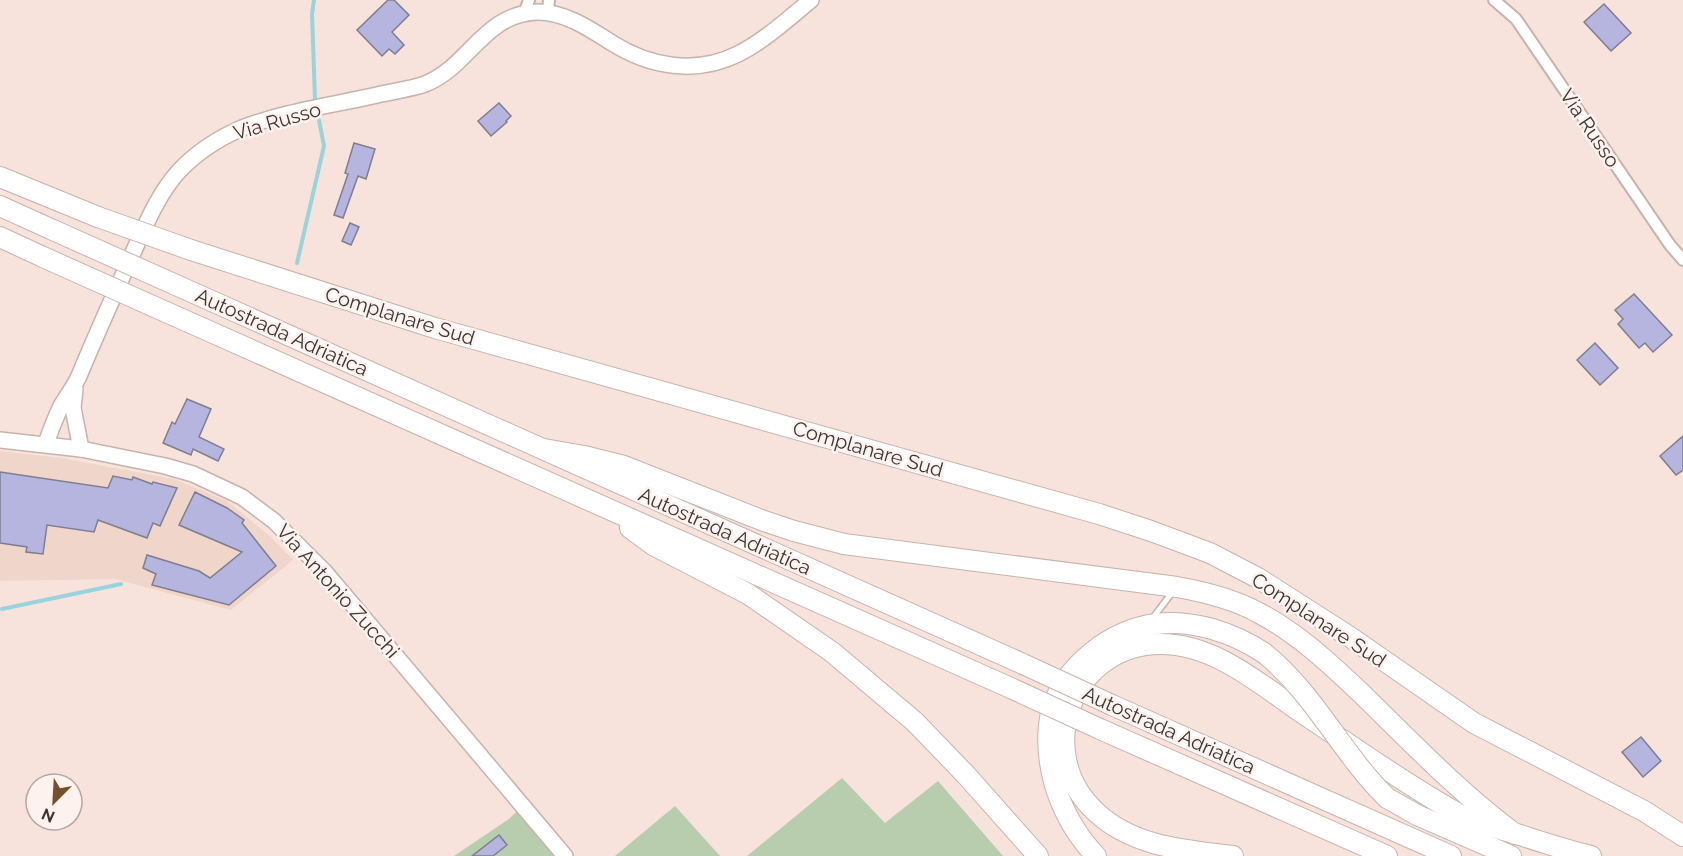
<svg xmlns="http://www.w3.org/2000/svg" width="1683" height="856" font-family="Raleway,sans-serif">
	<rect width="100%" height="100%" fill="#f7e3dc"/>
	<polygon fill="#f0d5cb" points="0,451 61,458 174,479 227,501 271,537 293,560 231,610 115,579 0,581"/>
	<g fill="#b8ccae">
		<polygon points="842,778 885,823 938,781 1003,856 747,856"/>
		<polygon points="524,804 571,856 454,856 509,819"/>
		<polygon points="675,806 720,856 615,856"/>
	</g>
	<g fill="none" stroke-linecap="round" stroke-linejoin="round">
		<g stroke="#99d3db" stroke-width="4">
			<polyline points="314,0 312,14 315,99"/>
			<polyline points="297,263 324,146 319,120"/>
			<polyline points="2,609 121,584"/>
		</g>
	</g>
	<g fill="#b5b5e0" stroke="#7e7e8e" stroke-width="1.5">
		<polygon points="388,0 394,0 409,15 392,32 404,45 395,54 389,49 382,56 357,30"/>
		<polygon points="1604,4 1631,33 1611,51 1584,22"/>
		<polygon points="499,103 511,116 506,121 507,122 491,136 478,121"/>
		<polygon points="354,143 375,149 366,179 358,176 343,218 334,215 348,174 345,173"/>
		<polygon points="350,223 359,227 351,245 342,241"/>
		<polygon points="1634,294 1672,335 1653,352 1645,343 1639,348 1618,324 1623,319 1615,310"/>
		<polygon points="1595,343 1618,368 1600,385 1577,360"/>
		<polygon points="187,399 211,409 199,437 224,449 218,461 193,449 191,455 163,443 172,422 175,424"/>
		<polygon points="1683,436 1683,470 1676,475 1660,456"/>
		<polygon points="0,472 108,488 113,476 132,480 133,477 152,484 153,482 177,488 160,526 153,523 147,538 98,520 94,532 47,525 43,554 26,552 27,547 0,543"/>
		<polygon points="195,492 227,508 244,520 242,523 276,566 229,605 152,585 156,574 143,568 147,555 199,571 210,578 242,552 179,525"/>
		<polygon points="1641,737 1661,761 1643,777 1622,752"/>
		<polygon points="499,835 507,845 493,856 472,856"/>
	</g>
	<g fill="none" stroke-linecap="round" stroke-linejoin="round">
		<g stroke="#c6b3ac" stroke-width="8">
			<polyline id="lane" points="1152,619 1174,590"/>
		</g>
		<g stroke="#c6b3ac" stroke-width="14">
			<g id="street">
				<polyline points="1494,0 1516,19 1670,245 1683,260"/>
				<polyline points="548,12 549,0"/>
				<polyline points="524,14 529,0"/>
			</g>
		</g>
		<g stroke="#c6b3ac" stroke-width="18">
			<g id="secondary">
				<polyline points="75,389 73,408 81,449"/>
				<polyline points="0,440 81,449 165,466 193,474 242,497 274,521 325,572 565,856"/>
				<path d="M46,444C50,431 55,419 61,406C67,396 74,387 79,376C96,335 114,295 132,255C145,226 158,194 179,171C197,152 219,138 242,128C286,111 335,105 381,94C395,91 411,89 425,84C469,67 484,13 538,12C565,12 590,29 612,43C650,67 696,75 738,54C764,41 788,19 811,0"/>
			</g>
		</g>
		<g stroke="#c6b3ac" stroke-width="22">
			<g id="highway">
				<polyline points="0,177 98,217"/>
				<polyline points="0,206 53,230"/>
				<polyline points="0,237 43,257"/>
				<polyline points="191,250 435,328 1099,514 1151,531 1210,553 1258,578 1350,637 1474,723 1644,811 1683,836"/>
				<polyline points="176,285 1023,664"/>
				<polyline points="166,312 1013,689"/>
				<path d="M544,449L584,456L624,466L764,521L794,531L844,544L1177,587C1205,592 1234,599 1259,613C1299,634 1331,665 1363,695C1412,743 1460,793 1515,834"/>
				<polyline points="630,528 653,545 748,594 832,652 915,722 967,776 1038,856"/>
				<polyline points="1112,705 1451,856"/>
				<polyline points="1100,729 1387,856"/>
				<polyline points="1387,798 1417,815 1511,856"/>
				<path d="M1096,856C1076,835 1062,810 1054,782C1048,759 1046,732 1052,709C1065,665 1111,630 1156,624C1193,619 1234,633 1264,653"/>
				<path d="M1233,856C1185,850 1134,847 1097,813C1031,754 1071,644 1161,644C1216,644 1262,686 1305,715C1355,748 1405,784 1457,813C1476,823 1496,828 1517,834C1541,842 1566,850 1591,856"/>
			</g>
		</g>
		<use href="#lane" stroke="#fff" stroke-width="5"/>
		<use href="#street" stroke="#fff" stroke-width="10"/>
		<use href="#secondary" stroke="#fff" stroke-width="15"/>
		<use href="#highway" stroke="#fff" stroke-width="20"/>
		<g stroke="#c6b3ac" stroke-width="22" stroke-linecap="butt">
			<g id="highway-bridge">
				<polyline points="98,217 191,250"/>
				<polyline points="53,230 176,285"/>
				<polyline points="43,257 166,312"/>
				<path d="M1264,653C1314,693 1342,754 1387,798"/>
				<polyline points="1023,664 1112,705"/>
				<polyline points="1013,689 1100,729"/>
			</g>
		</g>
		<use href="#highway-bridge" stroke="#fff" stroke-width="20"/>
	</g>
	<g text-anchor="middle" stroke-width="5" stroke-linejoin="round" paint-order="stroke">
		<g font-size="20" fill="#3c3532" stroke="#fef2ee">
			<text transform="translate(277 121) rotate(-16)" y="7">Via Russo</text>
			<text transform="translate(1590 128) rotate(56)" y="7">Via Russo</text>
			<text transform="translate(400 316) rotate(17)" y="7">Complanare Sud</text>
			<text transform="translate(282 332) rotate(24)" y="7">Autostrada Adriatica</text>
			<text transform="translate(868 449) rotate(16)" y="7">Complanare Sud</text>
			<text transform="translate(725 531) rotate(24)" y="7">Autostrada Adriatica</text>
			<text transform="translate(338 591) rotate(48)" y="7">Via Antonio Zucchi</text>
			<text transform="translate(1319 620) rotate(33)" y="7">Complanare Sud</text>
			<text transform="translate(1169 730) rotate(24)" y="7">Autostrada Adriatica</text>
		</g>
	</g>
	<g transform="translate(54 802) rotate(204)"><circle r="28" fill="#fef2ee" stroke="#b0a6a3" stroke-width="1.5"/>
	<path d="M0-4.5L10 22L0 15L-10 22Z" fill="#75512b"/>
	<text y="-9" font-size="16" font-weight="bold" text-anchor="middle" fill="#3c3532">N</text>
	</g>
</svg>
